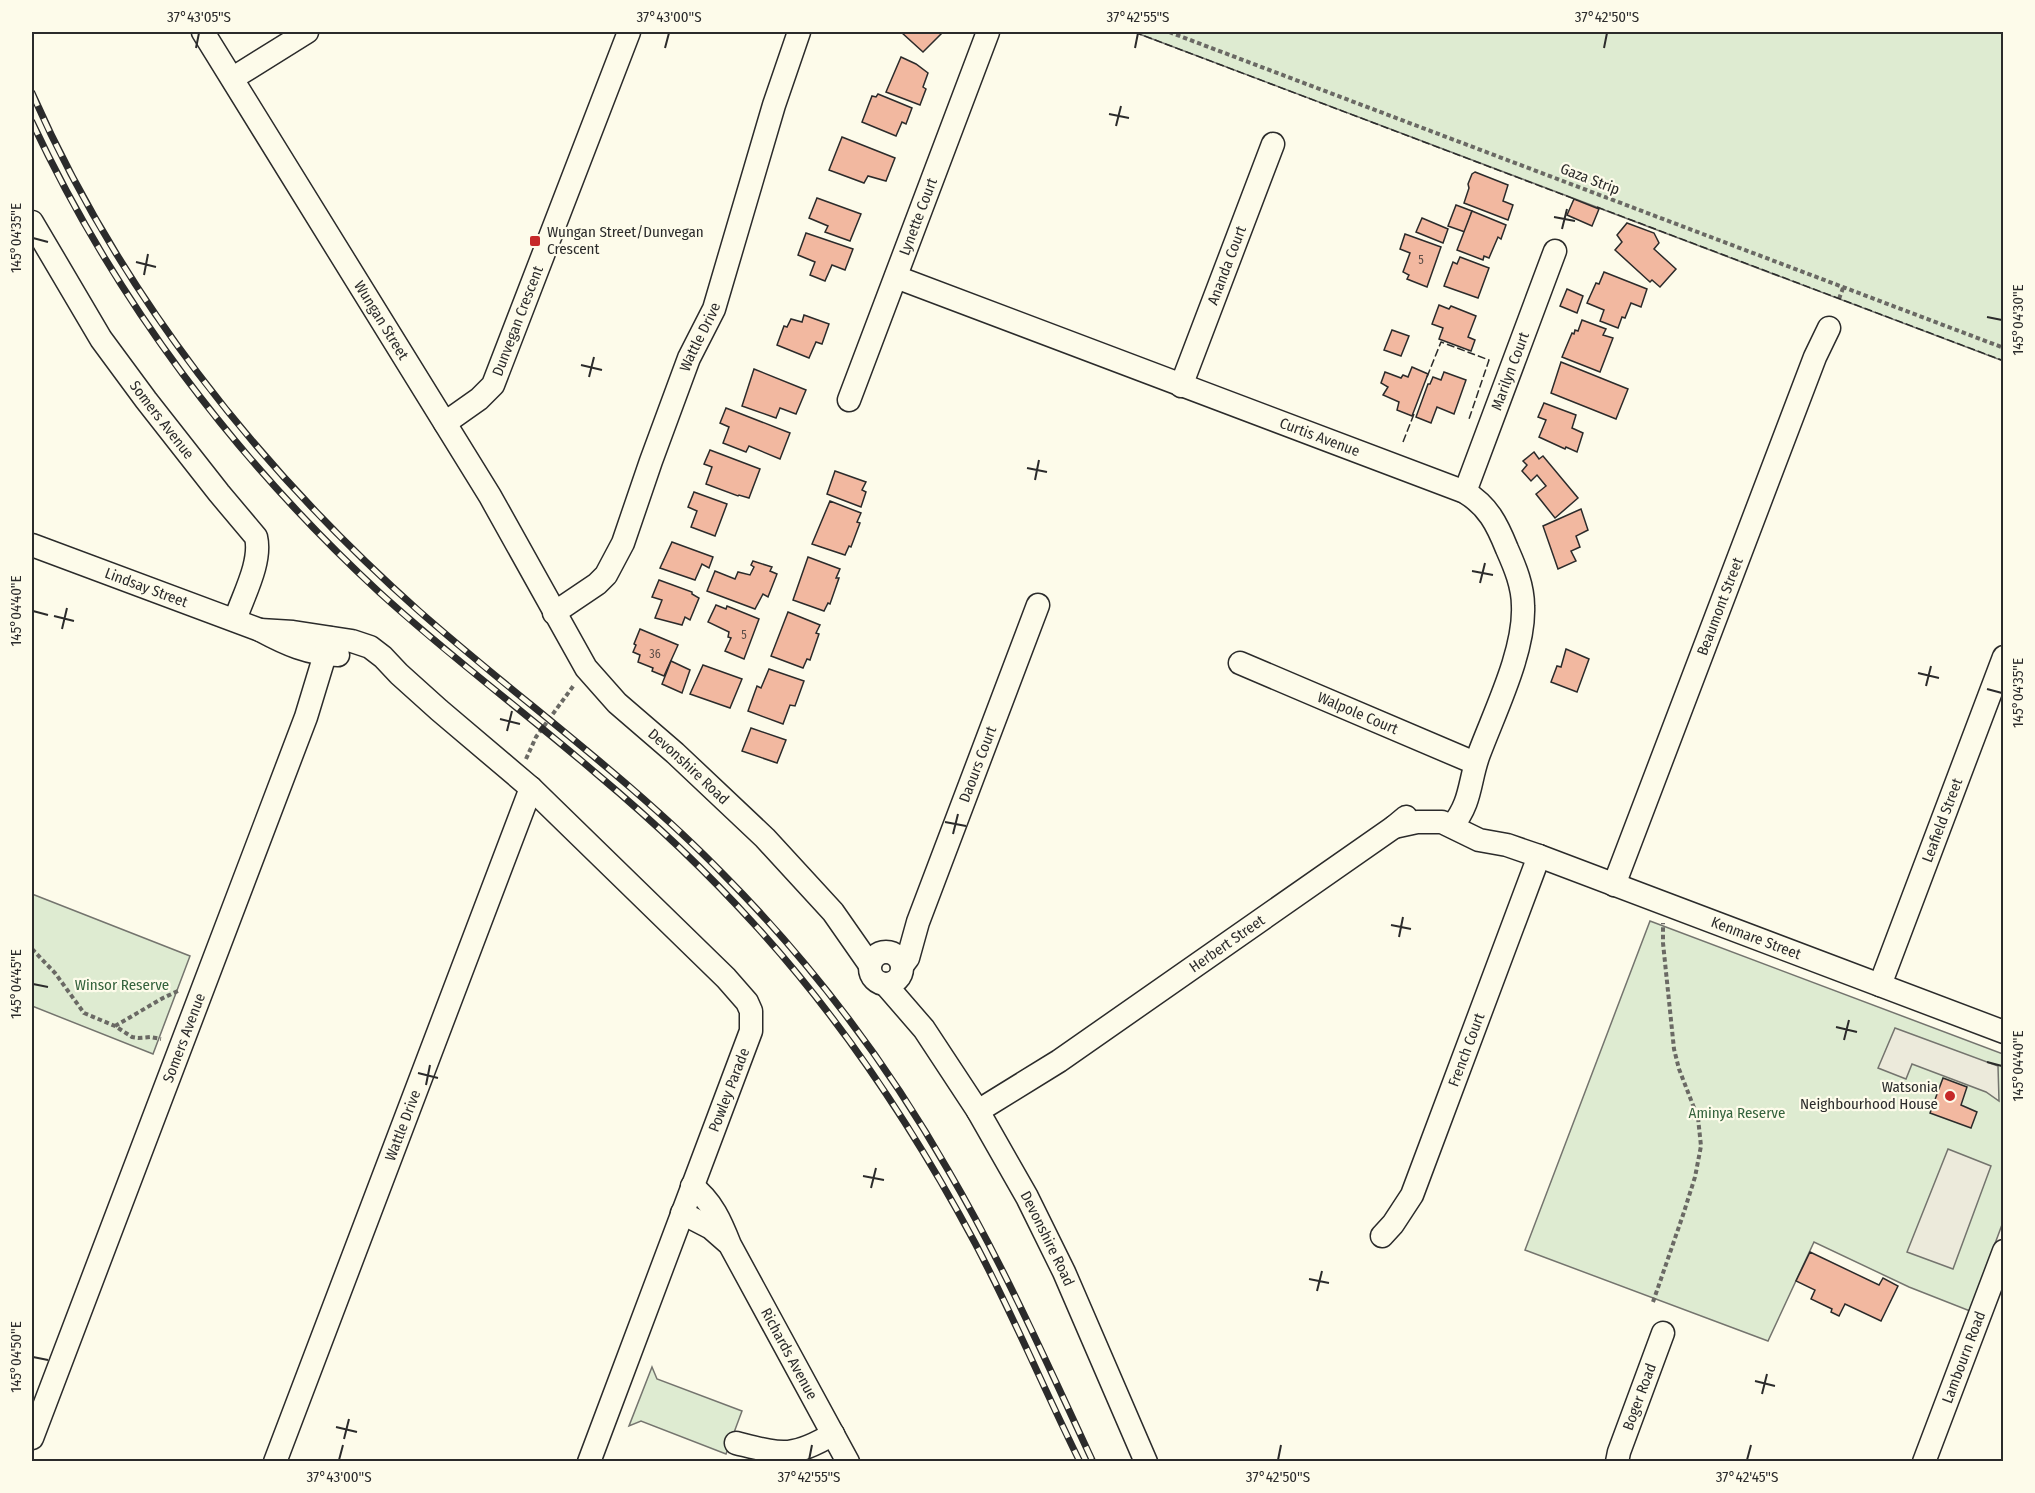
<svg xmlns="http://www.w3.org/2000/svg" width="2035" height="1493" font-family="'Fira Sans Condensed',sans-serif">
	<rect width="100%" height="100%" fill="#fdfbea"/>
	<g fill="#deebd1" stroke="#74746e" stroke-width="1.5">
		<polygon points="1134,32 2003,32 2003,361"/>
		<polygon points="32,894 190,956 153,1054 32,1006"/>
		<polygon points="1650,921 2003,1054 2003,1222 1970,1311 1909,1287 1814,1242 1768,1341 1525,1250"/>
		<polygon points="652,1367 657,1379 742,1411 726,1454 641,1421 629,1426"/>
	</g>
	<g fill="#eceadb" stroke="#74746e" stroke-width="1.5">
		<polygon points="1895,1028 1998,1066 1999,1101 1986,1092 1912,1064 1906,1079 1878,1068"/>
		<polygon points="1948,1149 1991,1166 1953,1269 1907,1252"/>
	</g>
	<g fill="#f2b8a0" stroke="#2b2b2b" stroke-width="1.5">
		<polygon points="901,32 943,32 923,52"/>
		<polygon points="901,57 916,64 928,73 923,87 926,89 920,105 886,92"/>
		<polygon points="878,94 912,108 906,124 902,122 896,136 862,122 872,96 876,97"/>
		<polygon points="842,137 895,158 886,181 868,176 864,183 829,170"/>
		<polygon points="1475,172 1508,185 1503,201 1513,205 1508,220 1464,203 1469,188 1468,184 1472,174"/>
		<polygon points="817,198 861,214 850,241 825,232 828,226 809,218"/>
		<polygon points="1574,199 1599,209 1592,226 1567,215"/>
		<polygon points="1456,205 1472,211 1465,232 1448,226"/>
		<polygon points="1472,211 1506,225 1501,239 1498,237 1489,258 1484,256 1483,260 1457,250"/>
		<polygon points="1422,218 1448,229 1443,243 1416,232"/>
		<polygon points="1627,223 1654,233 1659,243 1654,249 1676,269 1660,287 1652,280 1650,282 1615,250 1622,242 1617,235"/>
		<polygon points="806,233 853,249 845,270 832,265 825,281 810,275 815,262 798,255"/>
		<polygon points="1405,234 1441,247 1427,287 1407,279 1409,275 1403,272 1410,253 1400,249"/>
		<polygon points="1460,257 1489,268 1478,298 1444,286 1453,262 1457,264"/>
		<polygon points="1604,272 1647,289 1641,307 1631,303 1625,318 1622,317 1618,328 1600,321 1604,310 1587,303 1596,283 1599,284"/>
		<polygon points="1567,289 1583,296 1577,313 1560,306"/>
		<polygon points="1439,305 1449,309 1451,306 1476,316 1468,337 1475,340 1471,351 1439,339 1443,328 1432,324"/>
		<polygon points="804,315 829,324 822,344 816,342 809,358 777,345 784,326 787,327 791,319 802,322"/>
		<polygon points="1582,320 1606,329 1603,335 1613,338 1600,372 1562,357 1572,333 1574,334 1575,330 1578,331"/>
		<polygon points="1392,330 1409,336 1401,356 1384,350"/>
		<polygon points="1561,362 1628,389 1616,419 1551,393"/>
		<polygon points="1412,367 1428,374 1412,416 1397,410 1399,402 1383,395 1388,387 1381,383 1385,372 1401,378 1403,375 1408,377"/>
		<polygon points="754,369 806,390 796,414 780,408 776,418 742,406"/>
		<polygon points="1444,372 1466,380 1454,414 1437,407 1431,423 1416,417 1428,384 1430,384 1433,377 1441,380"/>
		<polygon points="1544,403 1576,415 1572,428 1583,433 1577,452 1566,447 1565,449 1539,437 1546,420 1538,417"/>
		<polygon points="726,408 790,433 780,459 749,446 746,452 723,443 729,427 720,423"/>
		<polygon points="710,450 760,469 749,498 739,495 738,496 706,484 712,467 704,464"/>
		<polygon points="1534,452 1539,459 1543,456 1578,498 1555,518 1536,494 1546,486 1537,475 1531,481 1522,471 1527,465 1523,461"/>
		<polygon points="835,471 866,482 862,490 866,492 861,507 827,494"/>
		<polygon points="694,492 727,504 715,536 691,527 697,511 688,507"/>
		<polygon points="830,501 861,513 857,522 860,523 851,547 849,546 845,555 812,544"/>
		<polygon points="1581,509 1588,530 1576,536 1580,547 1571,551 1576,561 1558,569 1543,526"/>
		<polygon points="672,542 713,557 709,568 702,564 695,580 660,568"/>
		<polygon points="808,557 840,569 836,578 839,578 830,604 828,603 824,611 793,600"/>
		<polygon points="753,561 772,567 770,571 777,574 768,597 763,594 755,609 707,591 715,571 735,579 738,572 750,575 754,567 751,565"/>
		<polygon points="659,580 692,592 692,594 699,598 690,620 685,617 682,625 655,618 662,600 652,597"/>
		<polygon points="716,605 726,609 727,606 759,619 744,659 725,651 731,638 728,637 729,632 708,622"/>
		<polygon points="788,612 820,625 816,633 819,634 810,660 807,659 803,668 771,656"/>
		<polygon points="640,629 678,645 664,676 652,671 653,668 638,662 640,655 633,652 636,645 634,644"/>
		<polygon points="1566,649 1589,659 1577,692 1551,682 1557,666 1561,667"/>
		<polygon points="671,661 690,670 682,693 662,684"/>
		<polygon points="703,665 742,679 730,708 690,694"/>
		<polygon points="769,669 804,681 795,706 790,705 783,724 748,711 757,686 761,688"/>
		<polygon points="751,728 786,740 777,763 742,751"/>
		<polygon points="1943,1078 1967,1087 1961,1105 1977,1112 1971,1128 1930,1113"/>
		<polygon points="1810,1252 1879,1285 1883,1278 1898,1286 1881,1321 1845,1304 1839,1316 1831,1312 1832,1309 1811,1299 1815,1290 1796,1281"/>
	</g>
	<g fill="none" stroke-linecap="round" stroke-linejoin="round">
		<g stroke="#2b2b2b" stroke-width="25">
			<g id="minor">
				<path id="s1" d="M203,32L490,496L586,668L617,703L675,753L765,838L833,912L870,965"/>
				<polyline points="233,78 307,32"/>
				<path id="s2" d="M32,222L101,339L146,400L219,493L256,537C262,562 243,596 235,620"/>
				<path id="s3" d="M896,277L1465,492C1488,506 1497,524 1507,549C1515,567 1523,586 1523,606C1525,651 1495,711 1479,754C1469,780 1472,802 1452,826"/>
				<path id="s4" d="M1181,386L1273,144"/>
				<path id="s5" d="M849,400L988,32"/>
				<path id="s6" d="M445,423L479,399L493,385L629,32"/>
				<path id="s7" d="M1465,492L1555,251"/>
				<path id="s8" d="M32,545L260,630C286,644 308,654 338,655"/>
				<path id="s9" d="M554,613L597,584L606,575L623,543L651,461L689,358L714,309L774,105L799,32"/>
				<polyline points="260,630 293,632 352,641 370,647 383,657 399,674 439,710 531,788 726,978 747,1002 751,1011 751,1031 589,1462"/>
				<path id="s10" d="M1240,663L1475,763"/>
				<path id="s11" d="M1394,827L1417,822H1442L1479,840L1507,845L1539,856L2004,1032"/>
				<path id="s12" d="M1614,885L1815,357L1829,328"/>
				<circle cx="886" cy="968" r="16"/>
				<path id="s13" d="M902,966L908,958L918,922L1038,605"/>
				<path id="s14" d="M885,984L924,1029L978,1111L1027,1197L1064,1272L1146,1462"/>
				<path id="s15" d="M1880,985L2004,657"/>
				<path id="s16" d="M978,1111L1059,1061L1394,827L1406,817"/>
				<path id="s17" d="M692,1186C712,1201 721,1222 730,1245L848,1462"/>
				<polyline points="682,1213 711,1228 727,1242"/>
				<path id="s18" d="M1382,1236L1393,1224L1412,1195L1539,856"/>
				<path id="s19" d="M32,1438L306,717L330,638"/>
				<path d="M736,1443C781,1454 791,1459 833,1434"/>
				<path id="s20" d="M275,1462L531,788"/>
				<path id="s21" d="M1617,1462L1619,1452L1663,1333"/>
				<path id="s22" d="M1924,1462L2004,1251"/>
			</g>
		</g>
		<g stroke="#6a6964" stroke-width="4" stroke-dasharray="4.5 3" stroke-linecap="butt">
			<polyline points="1169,32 2004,348"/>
			<polyline points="1839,299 1843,288"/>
			<polyline points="526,759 536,737 574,685"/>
			<polyline points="32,949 55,973 84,1013 115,1026 132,1037 138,1038 150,1037 161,1039"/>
			<polyline points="115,1026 163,998 180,990"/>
			<polyline points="1653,1302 1683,1215 1695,1177 1701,1146 1698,1118 1679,1069 1674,1049 1663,943 1663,923"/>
		</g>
		<use href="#minor" stroke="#fdfbea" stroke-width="22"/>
		<g stroke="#2b2b2b" stroke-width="7">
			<g id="rail">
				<path d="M32,93C120,293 257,467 419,611C520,700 631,779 725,876C812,964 887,1063 948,1170C1003,1264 1047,1363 1093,1462"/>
				<path d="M32,122C115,300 235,459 379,592C449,656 526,713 598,775C653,821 706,871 754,924C842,1020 914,1129 975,1243C1013,1315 1044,1389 1080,1462"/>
			</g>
		</g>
		<use href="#rail" stroke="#fdfbea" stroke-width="4.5" stroke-dasharray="14" stroke-linecap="butt"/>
		<g stroke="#2b2b2b" stroke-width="1.5" stroke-dasharray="8 3" stroke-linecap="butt">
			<polyline points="1134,32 1577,200"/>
			<polyline points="1597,207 2004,361"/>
			<polyline points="1427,377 1441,342 1489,360 1469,419"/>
			<polyline points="1403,442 1414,414"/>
		</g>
	</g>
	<path fill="none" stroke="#2b2b2b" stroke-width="2" d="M196,48L199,33M665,48L669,33M1135,48L1138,33M1604,48L1607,33M1109,114L1129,118M1116,126L1121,106M1554,217L1575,221M1562,229L1567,209M33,238L48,242M136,262L156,267M144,275L148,254M1987,317L2002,320M581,365L602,370M589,377L594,357M1027,468L1047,472M1035,480L1039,460M1472,571L1493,575M1480,583L1485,563M33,611L48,615M54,616L74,621M62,629L67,608M1918,673L1939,678M1926,686L1931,666M1987,689L2002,693M500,719L520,724M507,731L512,711M945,822L966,826M953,834L958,814M1391,925L1411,929M1399,937L1403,917M33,984L48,987M1836,1027L1857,1032M1844,1040L1849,1020M1987,1062L2002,1066M418,1073L438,1078M426,1085L430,1065M863,1176L884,1180M871,1188L876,1168M1309,1279L1329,1283M1317,1291L1322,1271M33,1357L48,1360M1755,1381L1775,1386M1762,1394L1767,1374M336,1427L357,1432M344,1439L349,1419M339,1460L343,1445M809,1460L812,1445M1278,1460L1281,1445M1747,1460L1751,1445"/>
	<g fill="#c62828" stroke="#fdfbea" stroke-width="2">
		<rect x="529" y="235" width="12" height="12" rx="3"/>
		<circle cx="1950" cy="1096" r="6"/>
	</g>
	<g text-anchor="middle" stroke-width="4.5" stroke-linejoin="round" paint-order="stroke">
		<g font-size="12" fill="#5d4e48">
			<text x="1421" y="264">5</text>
			<text x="744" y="639">5</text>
			<text x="655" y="658">36</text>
		</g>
		<g font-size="15" fill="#2b2b2b" stroke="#fdfbea">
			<text transform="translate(1590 179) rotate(21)" y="5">Gaza Strip</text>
			<text dy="5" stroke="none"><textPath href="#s5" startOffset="196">Lynette Court</textPath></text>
			<text dy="5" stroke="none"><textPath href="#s4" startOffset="129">Ananda Court</textPath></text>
			<text dy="5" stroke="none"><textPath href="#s1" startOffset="339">Wungan Street</textPath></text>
			<text dy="5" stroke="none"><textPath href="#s6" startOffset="130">Dunvegan Crescent</textPath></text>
			<text dy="5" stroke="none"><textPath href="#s9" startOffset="321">Wattle Drive</textPath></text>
			<text dy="5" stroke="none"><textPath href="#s7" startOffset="129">Marilyn Court</textPath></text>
			<text dy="5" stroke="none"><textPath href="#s2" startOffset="237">Somers Avenue</textPath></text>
			<text dy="5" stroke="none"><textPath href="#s3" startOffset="453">Curtis Avenue</textPath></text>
			<text dy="5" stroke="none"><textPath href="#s8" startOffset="122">Lindsay Street</textPath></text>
			<text dy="5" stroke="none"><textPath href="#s12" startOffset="298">Beaumont Street</textPath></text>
			<text dy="5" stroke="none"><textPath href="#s10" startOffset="128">Walpole Court</textPath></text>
			<text dy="5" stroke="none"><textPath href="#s13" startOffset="216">Daours Court</textPath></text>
			<text dy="5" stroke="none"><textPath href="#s1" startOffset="885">Devonshire Road</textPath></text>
			<text dy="5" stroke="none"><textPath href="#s15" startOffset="176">Leafield Street</textPath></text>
			<text dy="5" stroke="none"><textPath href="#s11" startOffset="384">Kenmare Street</textPath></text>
			<text dy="5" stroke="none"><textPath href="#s16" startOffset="300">Herbert Street</textPath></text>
			<text dy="5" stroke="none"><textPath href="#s19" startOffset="428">Somers Avenue</textPath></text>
			<text dy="5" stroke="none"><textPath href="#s18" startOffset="206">French Court</textPath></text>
			<text transform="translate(729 1090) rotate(-69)" y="5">Powley Parade</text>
			<text dy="5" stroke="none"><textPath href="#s20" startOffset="360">Wattle Drive</textPath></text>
			<text dy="5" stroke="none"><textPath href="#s14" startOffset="303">Devonshire Road</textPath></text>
			<text dy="5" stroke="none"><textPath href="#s17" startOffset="195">Richards Avenue</textPath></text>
			<text dy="5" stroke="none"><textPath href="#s22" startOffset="112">Lambourn Road</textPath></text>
			<text dy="5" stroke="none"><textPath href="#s21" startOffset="69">Boger Road</textPath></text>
		</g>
		<g font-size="15" fill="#2b2b2b" stroke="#fdfbea" text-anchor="start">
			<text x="547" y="237">Wungan Street/Dunvegan<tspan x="547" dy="17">Crescent</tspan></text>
			<text x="1938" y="1092" text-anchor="end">Watsonia<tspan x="1938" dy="17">Neighbourhood House</tspan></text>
		</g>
		<g font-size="15" fill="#34623c" stroke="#fdfbea">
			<text x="122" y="990">Winsor Reserve</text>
			<text x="1737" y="1118">Aminya Reserve</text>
		</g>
	</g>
	<rect width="2035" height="1493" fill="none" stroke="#fdfbea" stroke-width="66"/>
	<rect x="33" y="33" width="1969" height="1427" fill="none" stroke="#2b2b2b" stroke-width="2"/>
	<g font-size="15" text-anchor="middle" fill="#2b2b2b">
		<text x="199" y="22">37°43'05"S</text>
		<text x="669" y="22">37°43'00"S</text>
		<text x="1138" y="22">37°42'55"S</text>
		<text x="1607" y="22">37°42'50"S</text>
		<text transform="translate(16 238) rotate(-90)" y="5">145°04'35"E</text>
		<text transform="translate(2018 320) rotate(-90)" y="5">145°04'30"E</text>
		<text transform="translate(16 611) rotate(-90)" y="5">145°04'40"E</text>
		<text transform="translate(2018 693) rotate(-90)" y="5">145°04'35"E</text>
		<text transform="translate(16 984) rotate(-90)" y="5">145°04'45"E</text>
		<text transform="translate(2018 1066) rotate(-90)" y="5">145°04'40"E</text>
		<text transform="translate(16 1357) rotate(-90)" y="5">145°04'50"E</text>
		<text x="339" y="1482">37°43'00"S</text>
		<text x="809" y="1482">37°42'55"S</text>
		<text x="1278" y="1482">37°42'50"S</text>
		<text x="1747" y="1482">37°42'45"S</text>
	</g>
</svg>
